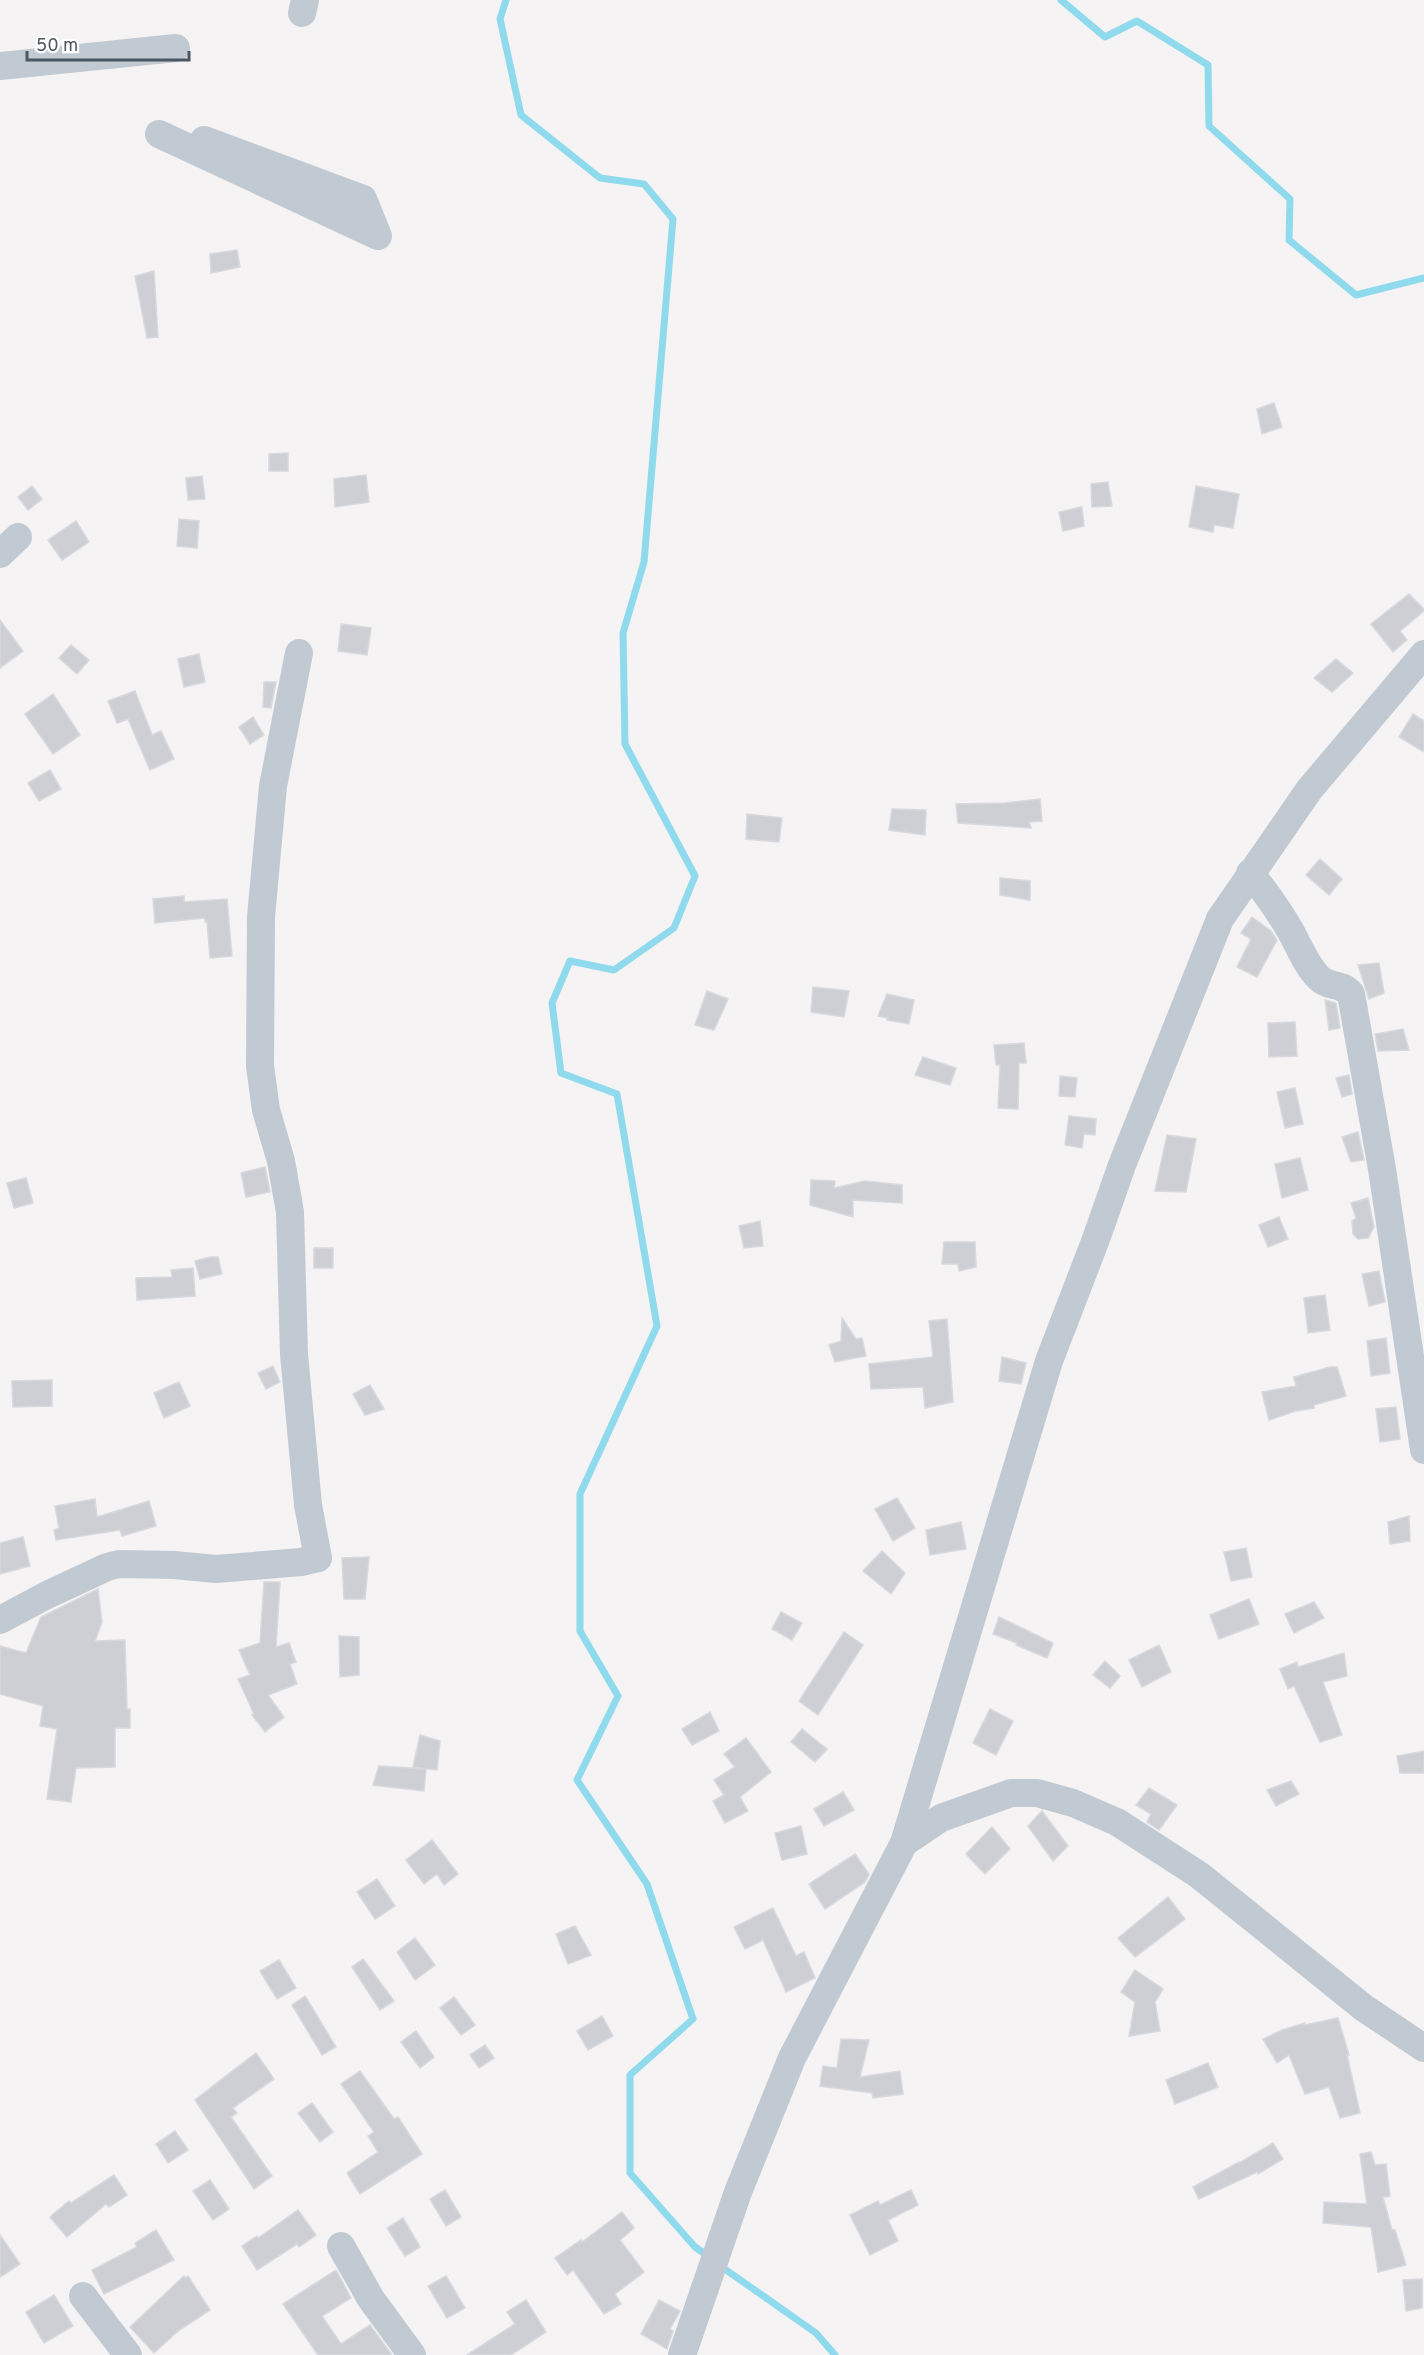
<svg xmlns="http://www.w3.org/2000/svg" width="1424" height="2355" font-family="Overpass,sans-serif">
	<rect width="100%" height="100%" fill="#f5f3f3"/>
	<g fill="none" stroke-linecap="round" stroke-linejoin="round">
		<g stroke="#90daee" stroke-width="7">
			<polyline points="506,0 500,19 521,115 600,178 644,184 673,219 644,562 623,633 625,744 695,876 674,928 614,970 570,961 552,1003 561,1073 617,1094 657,1326 580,1494 580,1631 618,1696 577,1780 647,1884 693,2019 630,2075 630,2173 695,2247 708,2256"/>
			<polyline points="1061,0 1105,37 1137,21 1208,65 1209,126 1290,199 1289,240 1356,295 1424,278"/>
			<polyline points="719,2265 816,2333 835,2355"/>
		</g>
	</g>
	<g fill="#cdcfd5" stroke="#d7d9de" stroke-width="1.5">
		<polygon points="237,250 240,267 211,273 210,254"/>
		<polygon points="154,271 158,337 147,338 135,276"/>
		<polygon points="1274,403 1282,427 1262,434 1257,409"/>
		<polygon points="288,453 288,471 269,471 269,454"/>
		<polygon points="366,475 369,502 335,507 334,479"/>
		<polygon points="202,476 205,499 188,500 186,478"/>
		<polygon points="1108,482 1112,506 1092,507 1091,484"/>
		<polygon points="32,486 42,499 28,510 18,497"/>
		<polygon points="1196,486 1239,494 1233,528 1214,525 1213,532 1189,527"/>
		<polygon points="1082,507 1084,526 1063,531 1059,512"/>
		<polygon points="179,519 199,521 197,548 177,546"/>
		<polygon points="76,521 89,542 62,560 48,540"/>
		<polygon points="1409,594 1424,609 1424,611 1400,631 1407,640 1393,652 1371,624"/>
		<polygon points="0,620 23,651 0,668"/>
		<polygon points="341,624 371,628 367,655 338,651"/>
		<polygon points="71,645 89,660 77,674 59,658"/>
		<polygon points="199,654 205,682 184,687 178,659"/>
		<polygon points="1336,659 1353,673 1332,692 1314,678"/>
		<polygon points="264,682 276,682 271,708 263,707"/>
		<polygon points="135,691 152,735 161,731 174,759 150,770 128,719 117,723 108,701"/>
		<polygon points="53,694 80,735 53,754 25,714"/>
		<polygon points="1413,714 1424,721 1424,752 1399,737"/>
		<polygon points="253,717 264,735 250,744 239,727"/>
		<polygon points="50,770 61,789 39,801 28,783"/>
		<polygon points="1040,799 1042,821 1029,822 1031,828 958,823 956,804 1005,803"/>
		<polygon points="892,809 926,810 925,835 889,830"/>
		<polygon points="747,814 782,818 779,842 746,839"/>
		<polygon points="1320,859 1342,879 1329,895 1306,875"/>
		<polygon points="1000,878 1030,881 1030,900 1000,895"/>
		<polygon points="184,896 184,902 227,899 232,956 210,958 207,922 205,922 205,918 155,923 153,899"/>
		<polygon points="1252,917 1271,931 1277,940 1257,977 1237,967 1251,939 1241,933"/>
		<polygon points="1379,963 1384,993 1369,999 1358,965"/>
		<polygon points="813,987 849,991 844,1017 811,1012"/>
		<polygon points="707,991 728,999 714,1030 695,1025"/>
		<polygon points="887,994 914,1000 909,1024 887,1020 888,1018 878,1016"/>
		<polygon points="1325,1000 1336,1003 1340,1028 1329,1030"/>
		<polygon points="1295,1022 1297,1056 1269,1057 1268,1023"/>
		<polygon points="1403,1029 1409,1050 1378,1051 1375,1034"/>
		<polygon points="1024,1043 1026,1063 1019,1063 1018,1109 998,1108 1000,1065 996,1065 994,1045"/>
		<polygon points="923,1057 956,1068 950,1085 915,1075"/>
		<polygon points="1349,1075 1352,1094 1342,1097 1336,1078"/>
		<polygon points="1060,1076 1077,1078 1075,1097 1059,1096"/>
		<polygon points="1295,1088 1303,1124 1285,1128 1277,1092"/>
		<polygon points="1069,1116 1096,1119 1095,1135 1084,1134 1082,1148 1065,1145"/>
		<polygon points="1358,1132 1364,1160 1351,1162 1342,1137"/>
		<polygon points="1167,1135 1196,1139 1186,1192 1155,1191"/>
		<polygon points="1300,1158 1308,1190 1282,1198 1275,1164"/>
		<polygon points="265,1167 270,1192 246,1197 241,1173"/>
		<polygon points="26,1178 33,1203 14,1208 7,1183"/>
		<polygon points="811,1180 835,1181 834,1188 865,1181 902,1185 902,1203 853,1200 853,1217 810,1205"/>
		<polygon points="1368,1198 1374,1227 1368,1238 1358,1239 1353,1234 1352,1221 1356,1218 1351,1203"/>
		<polygon points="1279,1217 1288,1239 1268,1247 1259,1225"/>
		<polygon points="760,1221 763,1246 744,1248 739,1226"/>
		<polygon points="944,1242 975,1242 976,1267 959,1271 958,1264 942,1264"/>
		<rect x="314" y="1248" width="19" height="20"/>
		<polygon points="210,1257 218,1257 222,1274 200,1279 195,1261"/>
		<polygon points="193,1268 195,1296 137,1300 136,1278 172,1277 171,1270"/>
		<polygon points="1379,1271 1385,1302 1369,1306 1362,1274"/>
		<polygon points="1325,1295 1330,1330 1308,1333 1304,1298"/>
		<polygon points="842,1318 856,1339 862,1338 866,1356 835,1362 829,1345 841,1341"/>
		<polygon points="947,1319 953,1402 925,1408 923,1387 871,1389 869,1364 933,1357 929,1321"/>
		<polygon points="1386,1338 1390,1373 1371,1376 1367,1341"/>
		<polygon points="1002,1357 1026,1363 1021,1384 999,1381"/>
		<polygon points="273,1366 280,1382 266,1389 258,1373"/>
		<polygon points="1330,1367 1337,1367 1346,1396 1314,1405 1314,1408 1296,1411 1269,1420 1262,1392 1296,1386 1294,1377"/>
		<polygon points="52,1380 52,1406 13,1407 12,1381"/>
		<polygon points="179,1382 190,1406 164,1418 154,1393"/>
		<polygon points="370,1385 384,1409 365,1415 353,1394"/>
		<polygon points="1396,1407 1400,1439 1380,1442 1376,1409"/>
		<polygon points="897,1498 915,1528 893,1541 875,1509"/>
		<polygon points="95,1499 97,1517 149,1501 156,1526 122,1536 120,1530 56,1540 54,1530 59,1528 55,1506"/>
		<polygon points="1409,1516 1410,1541 1390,1544 1388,1522"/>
		<polygon points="961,1522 966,1549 930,1555 926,1530"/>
		<polygon points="23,1537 30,1566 0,1574 0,1543"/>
		<polygon points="1246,1548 1252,1577 1231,1581 1224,1552"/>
		<polygon points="882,1551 905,1573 891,1594 863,1571"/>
		<polygon points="369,1557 365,1599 344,1599 342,1558"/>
		<polygon points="264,1582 280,1582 276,1647 289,1643 296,1662 290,1664 297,1684 268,1695 284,1717 265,1732 252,1715 254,1714 238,1679 250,1675 239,1650 260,1643"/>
		<polygon points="98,1589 102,1622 95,1641 125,1640 127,1709 130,1709 130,1728 115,1728 115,1767 76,1768 71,1802 47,1799 57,1729 40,1726 43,1706 0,1694 0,1646 26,1653 41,1617"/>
		<polygon points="1249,1599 1259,1624 1219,1639 1210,1615"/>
		<polygon points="1314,1602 1324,1618 1294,1633 1285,1614"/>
		<polygon points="781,1612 802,1623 792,1640 772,1629"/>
		<polygon points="999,1617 1053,1643 1047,1658 1016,1645 1017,1643 993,1634"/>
		<polygon points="844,1632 863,1645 818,1715 799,1701"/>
		<polygon points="339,1636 359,1637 359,1675 340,1677"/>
		<polygon points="1159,1645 1171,1672 1142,1687 1129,1660"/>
		<polygon points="1344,1653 1347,1676 1323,1682 1342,1735 1320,1742 1294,1686 1288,1689 1280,1669 1297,1662 1298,1667"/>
		<polygon points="1105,1661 1120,1676 1110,1688 1093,1675"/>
		<polygon points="990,1709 1013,1721 996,1755 973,1743"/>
		<polygon points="710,1712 719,1731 692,1745 682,1729"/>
		<polygon points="802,1729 827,1749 815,1762 791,1742"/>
		<polygon points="420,1735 440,1741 437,1770 413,1767"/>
		<polygon points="746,1738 771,1772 740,1797 748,1811 725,1823 713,1801 724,1795 714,1780 735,1767 724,1754"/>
		<polygon points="1424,1751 1424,1773 1400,1773 1397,1756"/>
		<polygon points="379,1766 426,1769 424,1791 373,1785"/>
		<polygon points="1291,1781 1299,1794 1276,1806 1267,1790"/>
		<polygon points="1149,1788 1177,1805 1159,1830 1147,1822 1151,1814 1136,1805"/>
		<polygon points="843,1792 854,1810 824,1826 814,1809"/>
		<polygon points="1042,1811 1068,1846 1053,1861 1028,1826"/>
		<polygon points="801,1826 807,1854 782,1860 775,1833"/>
		<polygon points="992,1827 1010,1849 985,1874 966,1854"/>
		<polygon points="432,1840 458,1874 444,1885 437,1874 424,1884 406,1860"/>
		<polygon points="855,1854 869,1874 865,1882 825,1909 809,1884"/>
		<polygon points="377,1879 395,1906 375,1919 357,1892"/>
		<polygon points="1168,1897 1185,1919 1135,1957 1118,1938"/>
		<polygon points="773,1908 796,1956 804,1952 815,1978 786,1992 763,1940 745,1949 734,1927"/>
		<polygon points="575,1926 591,1955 568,1964 556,1934"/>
		<polygon points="415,1938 435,1965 415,1980 397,1952"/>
		<polygon points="363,1959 394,2001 380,2010 352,1967"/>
		<polygon points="279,1960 296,1988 277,1999 260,1971"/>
		<polygon points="1135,1970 1163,1989 1155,2002 1160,2031 1129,2036 1135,2002 1121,1992"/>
		<polygon points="305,1996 336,2047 322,2055 292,2005"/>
		<polygon points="454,1997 475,2025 461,2035 440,2008"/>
		<polygon points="602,2016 613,2036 588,2050 577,2031"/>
		<polygon points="1338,2018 1349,2055 1347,2055 1360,2113 1340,2118 1329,2087 1305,2094 1289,2055 1277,2063 1263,2039 1282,2030 1305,2023 1305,2025"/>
		<polygon points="416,2031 434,2057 420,2068 401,2042"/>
		<polygon points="841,2039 869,2040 860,2077 900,2071 903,2094 873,2098 872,2093 820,2086 823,2066 837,2068"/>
		<polygon points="485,2045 494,2058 479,2068 470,2055"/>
		<polygon points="256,2053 274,2079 233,2108 237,2113 231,2117 272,2176 254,2189 195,2100"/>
		<polygon points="1208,2063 1218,2087 1175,2104 1166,2080"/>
		<polygon points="360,2071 394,2119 398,2117 422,2154 360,2194 347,2173 378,2152 368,2136 374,2132 341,2084"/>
		<polygon points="312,2103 333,2132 320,2142 298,2113"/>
		<polygon points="175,2131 188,2150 168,2163 156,2144"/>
		<polygon points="1273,2143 1283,2159 1258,2174 1257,2172 1199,2199 1193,2187 1239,2162 1239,2163"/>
		<polygon points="1371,2152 1375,2165 1386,2164 1390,2196 1383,2197 1392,2230 1395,2230 1406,2265 1378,2272 1371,2227 1323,2223 1324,2202 1367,2204 1360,2154"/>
		<polygon points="114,2175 127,2195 109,2207 106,2204 67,2237 50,2217 69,2201 71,2203"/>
		<polygon points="210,2180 229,2209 213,2220 193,2191"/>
		<polygon points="445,2190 461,2217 446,2226 430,2199"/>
		<polygon points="911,2190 918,2205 888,2220 898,2241 870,2255 850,2215 878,2201 880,2205"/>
		<polygon points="298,2210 316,2235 299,2247 297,2244 257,2270 242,2246 257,2236 258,2238"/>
		<polygon points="622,2212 634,2228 620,2240 644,2272 615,2294 621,2304 604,2314 573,2270 567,2275 555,2258 581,2240 582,2242"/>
		<polygon points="403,2218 420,2247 405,2256 387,2228"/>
		<polygon points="156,2230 174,2260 104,2294 92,2270 137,2247 135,2243"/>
		<polygon points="0,2235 20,2264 0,2277"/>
		<polygon points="336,2270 351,2298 322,2316 341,2344 370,2325 392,2355 318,2355 283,2304"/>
		<polygon points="184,2276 185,2278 188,2276 210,2310 178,2331 154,2353 130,2327"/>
		<polygon points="446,2276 465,2308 447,2318 428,2286"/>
		<polygon points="1422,2279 1422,2308 1406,2311 1403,2280"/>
		<polygon points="54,2295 73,2326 44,2343 26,2312"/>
		<polygon points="526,2300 546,2332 511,2355 467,2355 515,2324 507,2312"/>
		<polygon points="659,2300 680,2311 670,2329 673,2331 667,2349 641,2334"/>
	</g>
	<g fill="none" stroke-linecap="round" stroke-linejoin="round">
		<g stroke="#c1cad2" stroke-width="28">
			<polyline points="302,13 305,0"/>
			<polyline points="0,66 176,48"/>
			<polyline points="159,134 378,236 363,199 204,140"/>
			<polyline points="0,554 18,537"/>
			<path d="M1250,873C1265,891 1278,910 1290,930C1299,946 1306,965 1319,978C1329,988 1341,982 1351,994L1382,1169L1424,1450"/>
			<polyline points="0,1620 47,1595 107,1567 119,1564 174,1565 216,1569 301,1562 318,1558 308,1505 294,1354 290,1212 281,1161 266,1110 260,1066 261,917 273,786 299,653"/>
			<polyline points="904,1843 941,1818 1011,1793 1037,1793 1073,1803 1117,1822 1199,1875 1364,2008 1424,2048"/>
			<polyline points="341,2246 371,2299 412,2355"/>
			<polyline points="83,2296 128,2355"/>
			<polyline points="682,2355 738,2192 792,2058 904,1843 1049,1361 1096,1239 1122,1165 1220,919 1309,790 1424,654"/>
		</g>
	</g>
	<path d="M27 51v9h162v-9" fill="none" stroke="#4a5661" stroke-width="3"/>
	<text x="36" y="51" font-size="18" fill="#4a5661" stroke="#ffffff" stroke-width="4.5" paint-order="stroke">50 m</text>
</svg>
